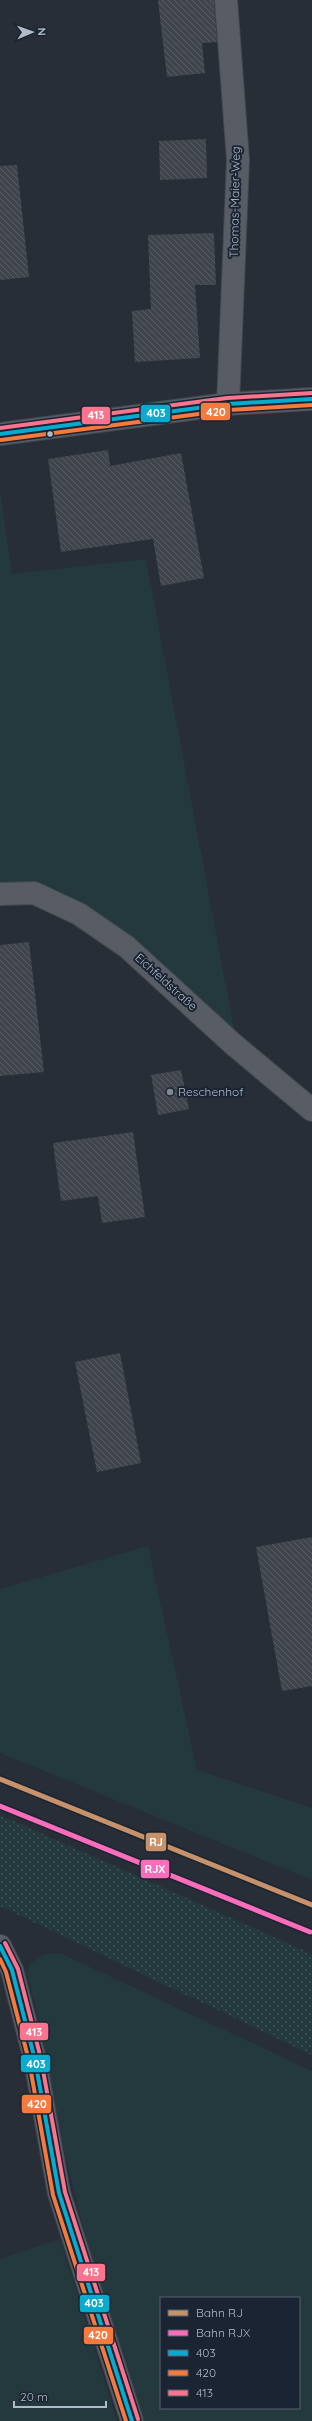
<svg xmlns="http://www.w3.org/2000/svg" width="312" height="2421" font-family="Quicksand,sans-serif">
	<defs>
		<pattern id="garden-dots" width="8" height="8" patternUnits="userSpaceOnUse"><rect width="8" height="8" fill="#24393d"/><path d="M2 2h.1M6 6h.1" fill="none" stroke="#415458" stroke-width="1.8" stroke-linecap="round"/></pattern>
		<pattern id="building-back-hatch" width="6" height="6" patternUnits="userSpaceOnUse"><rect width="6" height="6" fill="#3f444d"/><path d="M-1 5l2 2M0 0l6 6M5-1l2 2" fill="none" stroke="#585d65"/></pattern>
	</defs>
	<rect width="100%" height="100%" fill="#272e37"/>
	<g fill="#24393d" fill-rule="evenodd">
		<polygon points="0,491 12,574 146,559 234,1029 32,883 0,886"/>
		<polygon points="148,1546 197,1770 312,1808 312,1880 0,1753 0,1589"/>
		<path d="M60,1953L312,2071V2421H143L99,2291L57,2122L40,2023L27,1973L30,1964L43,1955ZM161,2298H299V2408H161Z"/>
		<polygon points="60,2239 117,2421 0,2421 0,2259"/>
	</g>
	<polygon fill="url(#garden-dots)" points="0,1815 312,1954 312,2055 0,1906"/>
	<g fill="url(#building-back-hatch)">
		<polygon points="158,0 214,0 217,42 202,43 205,73 167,77"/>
		<polygon points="206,139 207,178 160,180 159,141"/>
		<polygon points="17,165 29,277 0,280 0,166"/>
		<polygon points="214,233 216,285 195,285 200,358 135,362 132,311 151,309 148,235"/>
		<polygon points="108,450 110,466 181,453 204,578 161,586 153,539 61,552 48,459"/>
		<polygon points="29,942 44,1072 0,1076 0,945"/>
		<polygon points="181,1070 189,1109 158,1115 151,1075"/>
		<polygon points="133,1132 145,1217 102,1223 98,1196 61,1201 53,1143"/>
		<polygon points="120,1353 141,1463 97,1472 75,1362"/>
		<polygon points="312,1537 312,1686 282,1691 256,1547"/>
	</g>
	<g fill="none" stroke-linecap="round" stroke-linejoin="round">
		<g stroke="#44484f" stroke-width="24">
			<g id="minor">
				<polyline points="226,0 238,160 228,404"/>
				<polyline points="0,434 228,404 312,399"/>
				<polyline points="0,894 34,893 79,914 127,947 233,1044 312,1110"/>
				<polyline points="0,1946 12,1970 35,2060 59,2193 132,2421"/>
			</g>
		</g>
		<use href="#minor" stroke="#585c64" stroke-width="22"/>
		<g stroke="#1a2432" stroke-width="7">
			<g id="bus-1">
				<polyline points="0,434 228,404 312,399"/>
				<polyline points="0,1946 12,1970 35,2060 59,2193 132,2421"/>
			</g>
		</g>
		<g stroke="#1a2432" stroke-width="7">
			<g id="bus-2">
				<polyline points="1,440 229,410 312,405"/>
				<polyline points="0,1959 6,1972 29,2061 53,2195 126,2421"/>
			</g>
		</g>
		<g stroke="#1a2432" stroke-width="7">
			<g id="bus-3">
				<polyline points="0,428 227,398 312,393"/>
				<polyline points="5,1943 18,1969 41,2059 65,2192 138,2419"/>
			</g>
		</g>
		<use href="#bus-1" stroke="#06acd0" stroke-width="4"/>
		<use href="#bus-2" stroke="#f6793e" stroke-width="4"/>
		<use href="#bus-3" stroke="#fc738d" stroke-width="4"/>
		<g stroke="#1a2432" stroke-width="8">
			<polyline id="rail-1" points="0,1779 312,1905"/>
		</g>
		<g stroke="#1a2432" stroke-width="8">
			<polyline id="rail-2" points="0,1806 310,1932"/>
		</g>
		<use href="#rail-1" stroke="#c7916a" stroke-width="5"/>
		<use href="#rail-2" stroke="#fb6dba" stroke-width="5"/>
	</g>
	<circle fill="#b1bac9" stroke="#1a2432" stroke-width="1.5" cx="50" cy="434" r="3.5"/>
	<circle fill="#818996" stroke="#1a2432" stroke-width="1.5" cx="170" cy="1092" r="4"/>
	<g text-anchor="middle" stroke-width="4" stroke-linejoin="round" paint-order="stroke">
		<g font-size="12" fill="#b1bac9" stroke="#1a2432">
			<text transform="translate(235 202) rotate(-89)" y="4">Thomas-Maier-Weg</text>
			<text transform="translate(166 982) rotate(42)" y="4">Eichfeldstraße</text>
		</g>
		<g font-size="12" fill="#b1bac9" stroke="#1a2432" text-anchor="start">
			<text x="178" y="1096">Reschenhof</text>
		</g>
	</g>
	<g stroke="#1a2432" stroke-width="1.5">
		<rect x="200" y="402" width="31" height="19" rx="4" fill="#f6793e"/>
		<rect x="140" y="404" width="31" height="19" rx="4" fill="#06acd0"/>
		<rect x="81" y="406" width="30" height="19" rx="4" fill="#fc738d"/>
		<rect x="145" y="1832" width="22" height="20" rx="4" fill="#c7916a"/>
		<rect x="140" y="1859" width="30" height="20" rx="4" fill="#fb6dba"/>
		<rect x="19" y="2022" width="30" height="19" rx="4" fill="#fc738d"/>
		<rect x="20" y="2054" width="31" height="19" rx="4" fill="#06acd0"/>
		<rect x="21" y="2094" width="31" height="20" rx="4" fill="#f6793e"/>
		<rect x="76" y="2263" width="30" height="19" rx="4" fill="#fc738d"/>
		<rect x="79" y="2294" width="31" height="19" rx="4" fill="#06acd0"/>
		<rect x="83" y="2326" width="31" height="19" rx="4" fill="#f6793e"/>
	</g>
	<g font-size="11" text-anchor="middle" font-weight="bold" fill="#fff">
		<text x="216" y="416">420</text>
		<text x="156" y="417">403</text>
		<text x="96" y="419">413</text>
		<text x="156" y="1846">RJ</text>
		<text x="155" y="1873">RJX</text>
		<text x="34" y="2036">413</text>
		<text x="36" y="2068">403</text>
		<text x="37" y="2108">420</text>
		<text x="91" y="2276">413</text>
		<text x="94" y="2307">403</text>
		<text x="98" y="2339">420</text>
	</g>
	<rect x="160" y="2297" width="140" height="112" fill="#1a2432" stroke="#56606e"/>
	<rect x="168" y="2310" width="20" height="6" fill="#c7916a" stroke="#56606e"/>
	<text x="196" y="2317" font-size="12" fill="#b1bac9">Bahn RJ</text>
	<rect x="168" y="2330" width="20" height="6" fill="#fb6dba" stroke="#56606e"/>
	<text x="196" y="2337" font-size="12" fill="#b1bac9">Bahn RJX</text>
	<rect x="168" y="2350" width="20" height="6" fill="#06acd0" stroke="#56606e"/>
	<text x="196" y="2357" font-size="12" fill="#b1bac9">403</text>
	<rect x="168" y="2370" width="20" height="6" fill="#f6793e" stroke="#56606e"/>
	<text x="196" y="2377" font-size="12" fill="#b1bac9">420</text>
	<rect x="168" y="2390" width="20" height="6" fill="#fc738d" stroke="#56606e"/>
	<text x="196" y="2397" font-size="12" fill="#b1bac9">413</text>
	<g transform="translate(32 32) rotate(88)" stroke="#1a2432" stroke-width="3" paint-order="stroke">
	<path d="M0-3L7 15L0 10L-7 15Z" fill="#b1bac9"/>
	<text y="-6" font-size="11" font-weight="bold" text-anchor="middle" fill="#b1bac9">N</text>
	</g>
	<path d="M14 2401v6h92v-6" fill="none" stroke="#b1bac9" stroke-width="2"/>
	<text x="20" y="2401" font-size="12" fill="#b1bac9" stroke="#1a2432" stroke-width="3" paint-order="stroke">20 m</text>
</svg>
